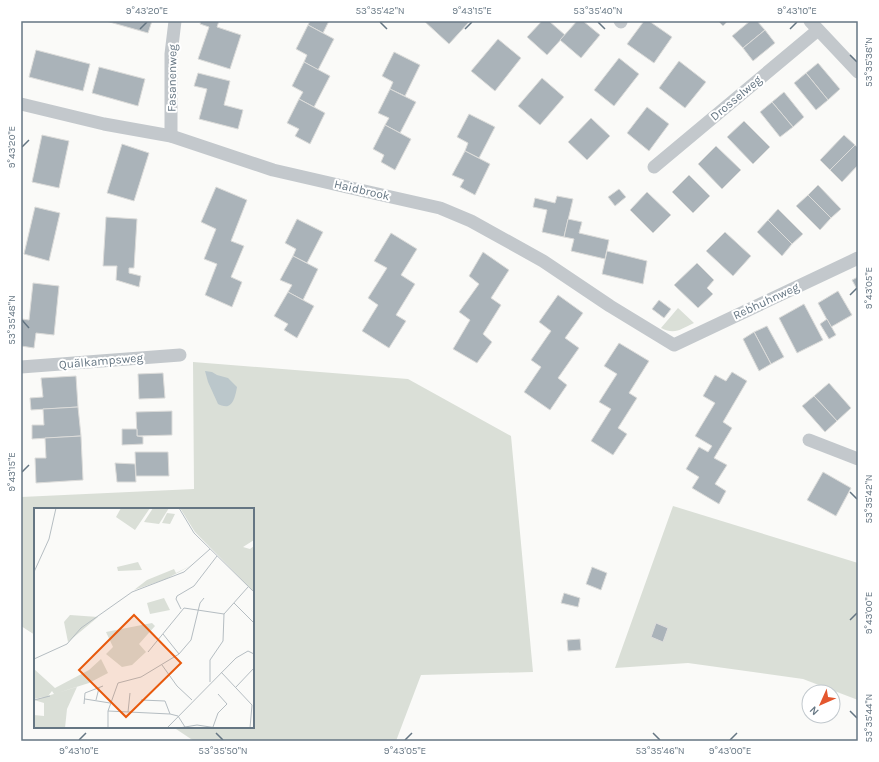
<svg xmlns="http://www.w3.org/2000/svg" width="879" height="762" font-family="Karla,sans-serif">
	<rect width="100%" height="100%" fill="#fafaf8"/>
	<g fill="#dadfd7">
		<path d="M678,308L694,323C681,329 675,335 661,328Z"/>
		<polygon points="193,362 408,379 511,436 533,672 421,675 396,741 194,741 173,727 253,727 253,509 35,509 35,635 21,626 21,497 194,489"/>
		<polygon points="673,506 858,563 858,700 803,679 688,663 615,668"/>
	</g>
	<path fill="#bbc7cb" d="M205,371L212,372L217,375L228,378L237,387C236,393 234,404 228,406C225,407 220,405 218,404L208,382Z"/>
	<g fill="#aab3b9" stroke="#dcdcda">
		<polygon points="106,21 152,21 148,33"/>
		<polygon points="201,21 219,21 217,27 241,35 230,69 198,59 209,27 200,24"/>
		<polygon points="310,21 329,21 323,33 308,25"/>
		<polygon points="424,21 470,21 449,44"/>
		<polygon points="542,21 549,21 565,35 547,55 527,37"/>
		<polygon points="577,21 583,21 600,35 581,58 560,40"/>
		<polygon points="644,21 649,21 672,37 654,63 627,44"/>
		<polygon points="718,21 728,21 723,26"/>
		<polygon points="750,21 757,21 765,30 743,48 732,36"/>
		<polygon points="308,25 334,39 318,70 304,62 307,55 296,49"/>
		<polygon points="765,30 775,43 753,61 743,48"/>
		<polygon points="498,39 521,58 495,91 471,71"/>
		<polygon points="36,50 90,64 83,91 29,77"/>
		<polygon points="394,52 420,65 405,96 390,89 393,82 382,76"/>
		<polygon points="619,58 639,74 614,106 594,90"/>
		<polygon points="679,61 706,82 685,108 659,88"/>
		<polygon points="304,62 330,76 314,107 299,99 303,92 292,86"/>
		<polygon points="818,63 840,89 828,100 806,73"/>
		<polygon points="99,67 145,79 138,106 92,93"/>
		<polygon points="198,73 230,81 224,105 243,110 238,129 199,119 207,89 194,86"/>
		<polygon points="806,73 828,100 816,110 794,83"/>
		<polygon points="542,78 564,97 540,125 518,106"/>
		<polygon points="390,89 416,102 400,133 385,125 389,118 378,113"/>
		<polygon points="784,92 804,117 793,127 772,102"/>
		<polygon points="299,99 325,113 310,144 295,136 299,129 287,123"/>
		<polygon points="772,102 793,127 780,137 760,112"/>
		<polygon points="647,107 669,124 649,151 627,133"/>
		<polygon points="469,114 495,127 479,158 465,151 468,143 457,137"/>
		<polygon points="591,118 610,136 587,160 568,142"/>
		<polygon points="744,121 770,147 753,164 727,137"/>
		<polygon points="385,125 411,139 395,170 381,162 384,155 373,149"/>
		<polygon points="42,135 69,141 59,188 32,182"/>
		<polygon points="844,135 855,145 830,170 820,160"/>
		<polygon points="122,144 149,153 134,201 107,193"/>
		<polygon points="855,145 858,148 858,165 842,182 830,170"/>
		<polygon points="716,146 741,170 722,189 698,164"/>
		<polygon points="465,151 490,164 475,195 460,187 464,180 452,175"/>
		<polygon points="689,175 710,196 693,213 672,192"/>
		<polygon points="818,185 841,209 831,218 808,195"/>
		<polygon points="216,187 247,200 231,241 244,246 231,277 242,282 232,307 205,295 217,264 204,259 216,229 201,222"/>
		<polygon points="619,189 626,197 615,206 608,197"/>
		<polygon points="647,192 671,215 653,233 630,210"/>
		<polygon points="808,195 831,218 820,230 796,206"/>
		<polygon points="557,196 573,199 564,237 542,232 547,210 533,207 535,198 555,203"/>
		<polygon points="35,207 60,213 49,261 24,254"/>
		<polygon points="778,209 803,234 792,244 768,220"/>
		<polygon points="106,217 137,219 134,268 129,268 129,273 141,276 139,287 116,280 117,266 103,266"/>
		<polygon points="297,219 323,232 307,263 293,256 296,249 285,243"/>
		<polygon points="568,219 582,222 579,233 609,240 605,259 571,251 574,239 564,237"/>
		<polygon points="768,220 792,244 782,256 757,232"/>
		<polygon points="725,232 751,256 733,276 706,251"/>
		<polygon points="391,233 417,249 401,275 415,284 396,315 406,321 389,348 362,331 378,305 368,298 387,268 374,261"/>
		<polygon points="607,251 647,261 643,284 602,274"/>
		<polygon points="483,252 509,270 491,298 501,305 483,334 492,342 477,363 453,349 470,320 459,312 479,284 469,276"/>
		<polygon points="293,256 318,269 303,300 288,292 292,285 280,280"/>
		<polygon points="697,263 714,280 707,288 713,294 698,308 674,285"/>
		<polygon points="858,277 858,291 852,280"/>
		<polygon points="33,283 59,286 54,335 36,333 34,348 21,346 22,319 29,320"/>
		<polygon points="838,291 852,315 831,327 818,303"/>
		<polygon points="288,292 314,306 297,338 284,330 288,324 274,316"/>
		<polygon points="558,295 583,313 565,338 579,348 558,378 567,385 550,410 524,392 541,367 531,360 551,331 539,322"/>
		<polygon points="659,300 671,309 664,318 652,309"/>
		<polygon points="804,304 823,340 797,353 779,318"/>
		<polygon points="827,319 836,335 829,339 820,324"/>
		<polygon points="767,326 784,357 771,364 754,332"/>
		<polygon points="754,332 771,364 759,371 743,339"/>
		<polygon points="619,343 649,361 629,393 637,398 618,428 627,434 613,455 591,441 611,409 599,402 617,374 604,366"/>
		<polygon points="732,372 747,381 723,422 732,428 714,458 727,465 715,484 726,491 719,504 692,488 699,477 686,469 699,447 708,452 712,446 695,436 715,403 703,396 715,375 726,381"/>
		<polygon points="163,373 165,398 139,399 138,374"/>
		<polygon points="76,376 78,407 31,410 30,398 43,397 41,378"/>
		<polygon points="829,383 851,408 837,421 814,396"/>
		<polygon points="814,396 837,421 825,432 802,406"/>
		<polygon points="78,407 81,436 32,439 32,425 44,425 43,409"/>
		<polygon points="172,411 172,435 137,436 136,412"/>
		<polygon points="122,429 137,429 137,436 143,437 143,444 122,445"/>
		<polygon points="81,436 83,480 36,483 35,458 46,458 45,438"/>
		<polygon points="135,452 168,452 169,476 136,476"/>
		<polygon points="115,463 135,464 136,482 117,482"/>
		<polygon points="823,472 851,488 836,516 807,500"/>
		<polygon points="592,567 607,573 601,590 586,584"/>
		<polygon points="564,593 580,598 578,607 561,603"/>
		<polygon points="656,623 668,628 663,642 651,637"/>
		<polygon points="580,639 581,650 568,651 567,640"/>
	</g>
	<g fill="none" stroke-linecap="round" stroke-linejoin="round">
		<g stroke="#c3c8cc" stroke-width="13">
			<polyline points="620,21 621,22"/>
			<polyline points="810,21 858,72"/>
			<polyline points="21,104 104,124 171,136 273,170 360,190 440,208 471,221 543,261 610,306 674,345 858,258"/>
			<polyline points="171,136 171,54 175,21"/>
			<polyline points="654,167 818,30"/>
			<polyline points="21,367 180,355"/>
			<polyline points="809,440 858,459"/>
		</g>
	</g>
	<path fill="none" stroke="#657683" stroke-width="1.5" d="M380,22L387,29M598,22L605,29M140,29L147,22M465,29L472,22M790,29L797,22M850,55L857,62M22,147L29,140M850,295L857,288M22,320L29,328M22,472L29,465M850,492L857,499M850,620L857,613M850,711L857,718M216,733L223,740M653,733L660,740M79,740L86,733M405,740L412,733M730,740L737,733"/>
	<g text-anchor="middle" stroke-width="4" stroke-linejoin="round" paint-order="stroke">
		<g font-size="12" fill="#657683" stroke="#fff">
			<text transform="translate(172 78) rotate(-89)" y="4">Fasanenweg</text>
			<text transform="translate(736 98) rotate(-40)" y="4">Drosselweg</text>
			<text transform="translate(362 190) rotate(13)" y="4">Haidbrook</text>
			<text transform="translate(766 301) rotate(-25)" y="4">Rebhuhnweg</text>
			<text transform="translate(101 361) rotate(-5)" y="4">Quälkampsweg</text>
		</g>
	</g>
	<g transform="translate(34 508)">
		<rect width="220" height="220" fill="#fafaf8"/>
		<path d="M87,0H116L101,22L82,9ZM119,0H135L125,16L110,14ZM146,0H220V32L209,39L216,41L220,38V84L161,24ZM133,5L141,6L136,16L128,15ZM104,54L108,62L84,63L83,59ZM160,56L132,71L100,82L113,72L140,61L142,65ZM130,90L136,102L116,106L113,95ZM36,107L64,109L34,134L30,114ZM118,115L121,118L105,136L112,144L98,157L88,159L72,146L79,139L72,124ZM67,151L74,165L55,175L20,186L18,183L14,188L0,191V161L21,180L55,162ZM43,179L33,201L31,220H0V207L10,208V195L0,192Z" fill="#dadfd7"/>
		<path fill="none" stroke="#b5bdc2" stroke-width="1" d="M145,0L160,25L220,84M0,64L15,31L22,0M200,95L220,115M147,101L142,91L143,88L160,78L183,48M129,126L145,146M114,144L150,100L190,106M0,151L33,136L47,120L98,84L150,64L176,41M128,157L143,178L158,192M187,164L218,197L216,220M176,174V152L189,133L190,106L214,79M202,179L220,160M51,191L76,195M0,192L16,188M62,192L65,180M107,192L131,193L136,206M50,196L51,185L69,178M74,203L136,206L144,208L151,219M94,204L96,185M179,219L184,205L193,196L184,186M74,220V203L84,175L107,169L145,146L157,132L166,95L170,90M133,220L202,150L214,143L220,146M145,220L163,217L183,220"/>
		<path fill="#e8590c" fill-opacity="0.15" stroke="#e8590c" stroke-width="2" d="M100,107L147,155L92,209L45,162Z"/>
		<rect width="220" height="220" fill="none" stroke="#657683" stroke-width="2"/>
	</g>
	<rect width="879" height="762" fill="none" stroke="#ffffff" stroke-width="44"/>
	<g transform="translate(821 704) rotate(225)"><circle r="19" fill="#ffffff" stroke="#c1c8cd"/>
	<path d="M0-3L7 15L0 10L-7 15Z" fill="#e4572e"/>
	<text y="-6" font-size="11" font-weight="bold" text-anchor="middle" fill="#657683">N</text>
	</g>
	<rect x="22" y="22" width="835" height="718" fill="none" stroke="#657683" stroke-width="1.5"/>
	<g font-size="10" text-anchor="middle" fill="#657683">
		<text x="147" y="14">9°43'20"E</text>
		<text x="380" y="14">53°35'42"N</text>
		<text x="472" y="14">9°43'15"E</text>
		<text x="598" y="14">53°35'40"N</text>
		<text x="797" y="14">9°43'10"E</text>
		<text transform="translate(868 62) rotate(-90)" y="4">53°35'38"N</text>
		<text transform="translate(11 147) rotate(-90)" y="4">9°43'20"E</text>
		<text transform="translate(868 288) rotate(-90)" y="4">9°43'05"E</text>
		<text transform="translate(11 320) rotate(-90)" y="4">53°35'48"N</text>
		<text transform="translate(11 472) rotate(-90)" y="4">9°43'15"E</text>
		<text transform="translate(868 499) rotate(-90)" y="4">53°35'42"N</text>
		<text transform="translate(868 613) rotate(-90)" y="4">9°43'00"E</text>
		<text transform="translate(868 718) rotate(-90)" y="4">53°35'44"N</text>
		<text x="79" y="754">9°43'10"E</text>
		<text x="223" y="754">53°35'50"N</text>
		<text x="405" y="754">9°43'05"E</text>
		<text x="660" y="754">53°35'46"N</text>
		<text x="730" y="754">9°43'00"E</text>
	</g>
</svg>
